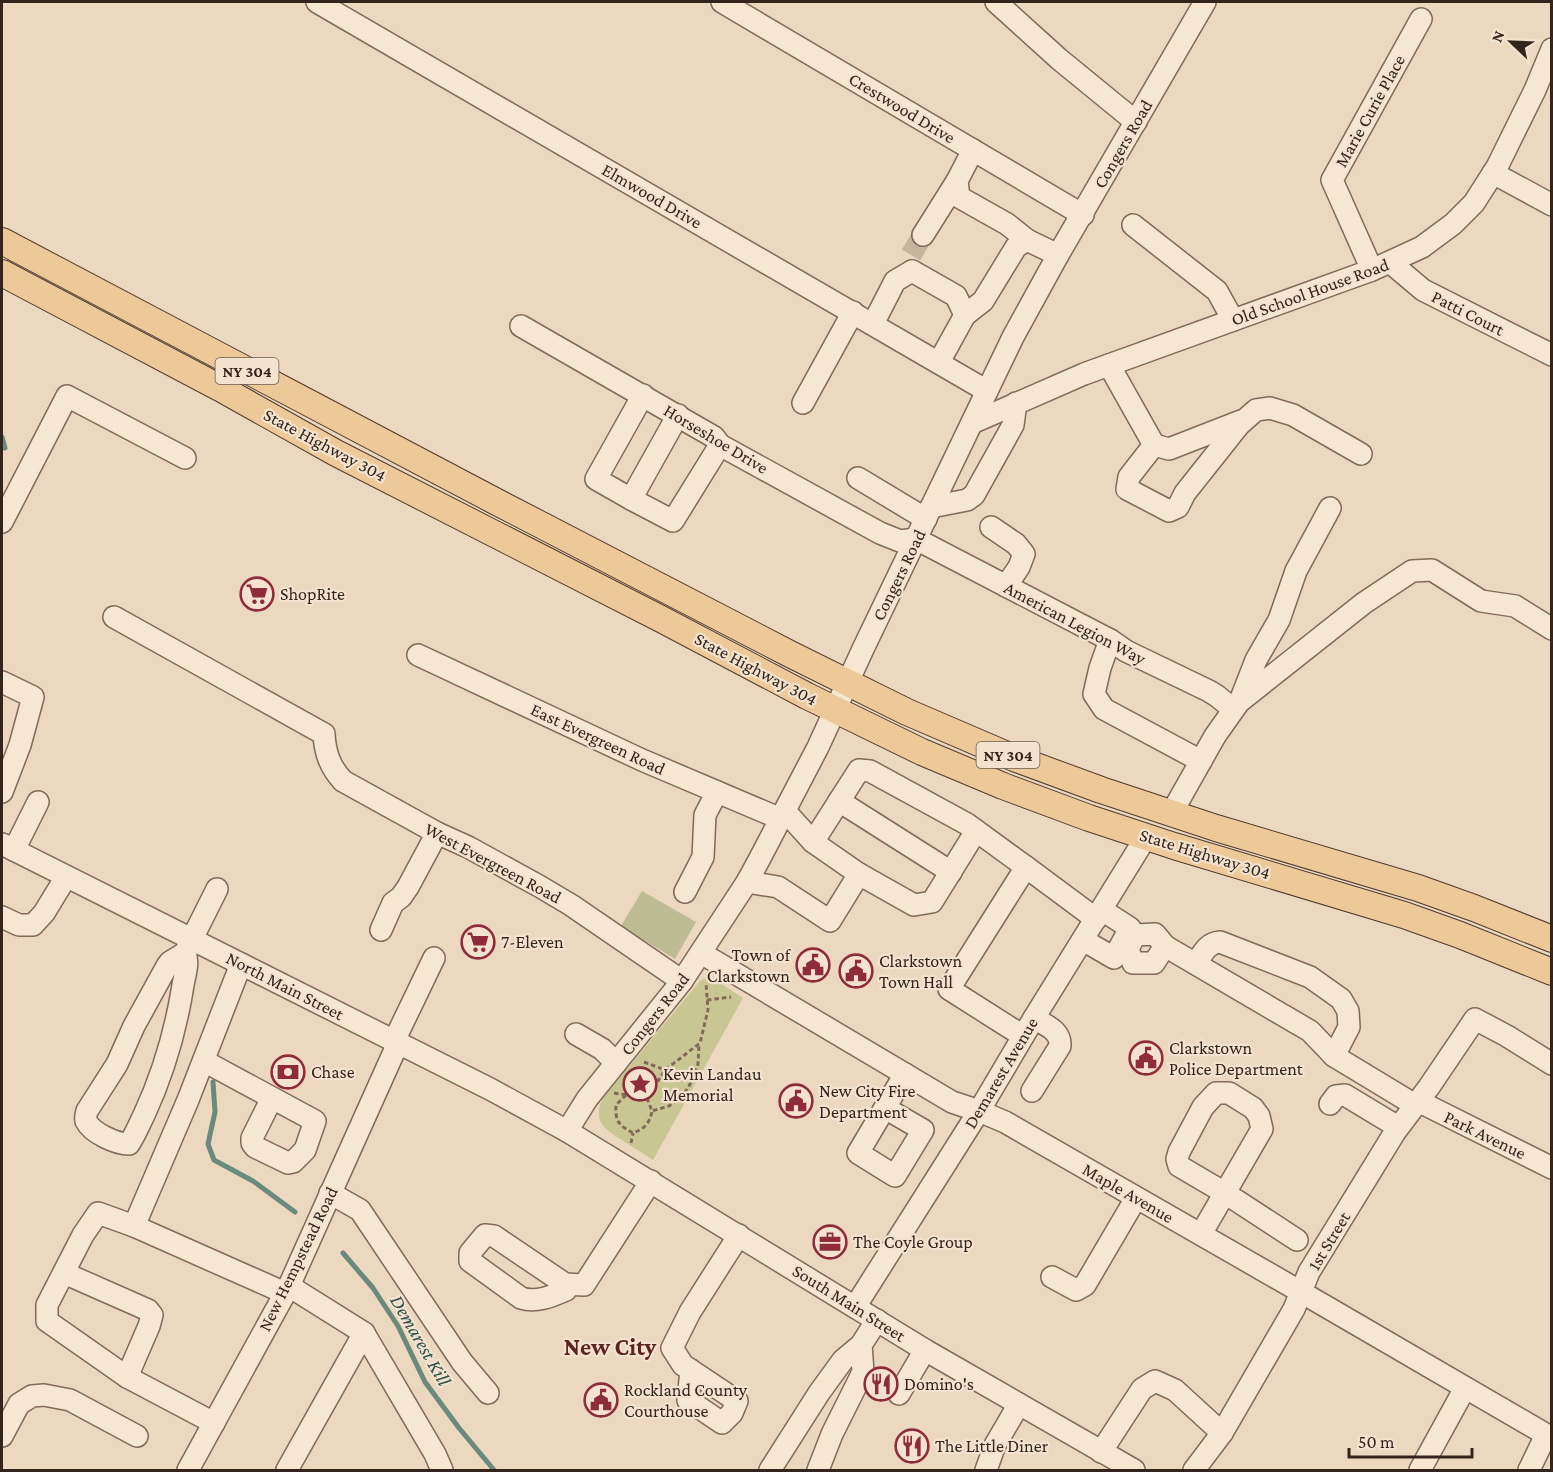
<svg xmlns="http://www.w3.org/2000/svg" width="1553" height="1472" font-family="'Crimson Pro',serif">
	<rect width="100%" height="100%" fill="#ebd8bf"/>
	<path fill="#c8c794" d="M705,978H712L743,998L653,1160C644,1154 634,1148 625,1142C606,1130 591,1122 603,1098L699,982Z"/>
	<polygon fill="#bdbc93" points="642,891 696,922 675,959 621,926"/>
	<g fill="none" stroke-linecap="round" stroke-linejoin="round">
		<g stroke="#6a8a7e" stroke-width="5">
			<polyline points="2,437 5,448"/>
			<polyline points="213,1082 215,1112 208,1144 214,1160 253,1181 295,1212"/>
			<polyline points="343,1253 373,1288 398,1326 425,1382 459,1428 494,1470"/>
		</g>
		<polyline stroke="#c6b49e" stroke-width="21" stroke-dasharray="21 10" stroke-linecap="butt" points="911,255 923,235"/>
		<g stroke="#826959" stroke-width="24">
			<g id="minor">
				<polyline points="317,2 987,391"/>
				<polyline points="722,2 1083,215"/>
				<polyline points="996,2 1059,59 1136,122"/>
				<polyline points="973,150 957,181 959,197 1007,224 1027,240 1058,255"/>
				<polyline points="1493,173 1552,205"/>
				<polyline points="1133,225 1217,291 1233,320"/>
				<polyline points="923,235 957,181"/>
				<polyline points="1391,263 1423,290 1552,355"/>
				<polyline points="1372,270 1332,180 1421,19"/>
				<polyline points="912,271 956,296 965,315 939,362"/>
				<polyline points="965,315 983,301 1016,247 1027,240"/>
				<polyline points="873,324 895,281 912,271"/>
				<polyline points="521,326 714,437 720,445 880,533 900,541 916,539"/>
				<polyline points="1109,365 1154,445 1129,477 1127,489 1169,511 1178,507 1185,493 1239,425 1256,410 1270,408 1293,415 1361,454"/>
				<polyline points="643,395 596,479 631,499 673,521 720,445"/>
				<polyline points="803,403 853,312"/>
				<polyline points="972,423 1084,374 1372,270 1422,247 1453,224 1474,203 1497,167 1535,90 1552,49"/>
				<polyline points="1154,445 1169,449 1241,421"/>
				<polyline points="858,478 926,519"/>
				<polyline points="631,499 678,415"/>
				<polyline points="931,507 967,500 974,495 1013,425 1016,403"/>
				<polyline points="2,522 67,396 185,458"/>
				<polyline points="991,527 1016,544 1024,554 1019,567 1006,586"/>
				<polyline points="916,539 1110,640 1126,651 1209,691 1217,696 1233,709"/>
				<path d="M114,617L324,734C325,753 330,767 343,781L437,833L468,847L539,886L571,905L682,981"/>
				<polyline points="1110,640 1100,668 1094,694 1104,709 1201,761"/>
				<polyline points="418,655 642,760 781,819"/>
				<polyline points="2,682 33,697 20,745 2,792"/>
				<polyline points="1240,701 1256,660 1279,620 1296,571 1330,508"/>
				<polyline points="839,801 951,872"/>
				<polyline points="1171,814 1215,736 1239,702 1364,603 1412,571 1432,570 1481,601 1515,606 1552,629"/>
				<polyline points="813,842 859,770 870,771 967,824 1026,867"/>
				<polyline points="2,844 490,1089 567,1131 925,1350 1134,1470"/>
				<polyline points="14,850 38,802"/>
				<polyline points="859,874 914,905 932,902 976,831"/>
				<polyline points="747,882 778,887 830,921 859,874 813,842 785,811"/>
				<polyline points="685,892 703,857 705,815 717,792"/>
				<polyline points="2,917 19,925 33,925 44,913 66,877"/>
				<polyline points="381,930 393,903 401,897 408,887 437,833"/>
				<polyline points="1083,940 1114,958 1130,928 1102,910"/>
				<polyline points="1165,946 1310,1031 1334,1056 1415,1105"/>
				<polyline points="1120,947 1128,949 1133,963 1154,963 1165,946 1155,934 1135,935 1128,949"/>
				<path d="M185,953C189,963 185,974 183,985C176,1030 163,1074 144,1115C139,1125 135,1135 129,1144C116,1144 92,1133 86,1121C85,1117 86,1115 87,1111L117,1064L134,1026L167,966L170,962L185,953L217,889"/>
				<polyline points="701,953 952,1102 979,1111 1005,1122 1301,1292 1552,1438"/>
				<path d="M1196,964C1203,953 1207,943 1220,942L1310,977L1341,999L1348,1011L1349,1027L1334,1056"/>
				<polyline points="576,1034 602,1049 616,1063"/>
				<polyline points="1023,1036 949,989 1026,867 1096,919"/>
				<polyline points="394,1041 434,958"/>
				<polyline points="204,1061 315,1121 305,1150 293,1162 288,1163 255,1147 252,1143 252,1138 272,1098"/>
				<path d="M1032,1091L1060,1046C1061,1030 1046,1026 1034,1018"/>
				<polyline points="1418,1101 1552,1168"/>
				<polyline points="1330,1104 1336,1096 1345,1095 1398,1127"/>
				<polyline points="885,1108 923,1130 895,1176 858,1153 905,1074"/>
				<polyline points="567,1131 587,1099 682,981 747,882 759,860 818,747 863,649 1013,337 1058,255 1205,2"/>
				<polyline points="330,1193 360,1210 462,1362 488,1393"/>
				<polyline points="134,1226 188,1100 241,964"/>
				<polyline points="1201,1234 1262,1129 1259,1116 1253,1108 1229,1093 1216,1093 1203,1107 1179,1152 1177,1159 1179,1166 1225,1193 1297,1240"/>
				<polyline points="64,1273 148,1310 152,1315 149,1326 127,1377"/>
				<polyline points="1052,1277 1076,1290 1085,1285 1136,1198"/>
				<path d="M565,1284L566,1290C552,1296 537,1303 521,1298L470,1261V1253L485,1235L494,1236L565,1284L584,1285L651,1181"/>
				<polyline points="855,1307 979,1111 1034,1018 1146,837"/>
				<polyline points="364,1333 435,1454 442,1470"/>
				<polyline points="691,1370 688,1400 722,1423 732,1413 737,1401 683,1365 672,1348 690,1312 739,1235"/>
				<polyline points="899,1394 925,1350"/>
				<polyline points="214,1423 127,1377 47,1321 47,1305 83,1235 98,1213 134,1226 285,1293"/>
				<polyline points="2,1436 19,1404 32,1396 44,1395 70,1400 137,1436"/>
				<polyline points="1101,1452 1142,1389 1155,1381 1175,1390 1222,1433"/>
				<polyline points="188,1470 289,1286 398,1043"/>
				<polyline points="287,1470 364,1333 289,1286"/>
				<polyline points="770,1470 819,1393 843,1360 861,1345 877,1320"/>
				<polyline points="818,1470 832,1434 863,1372 861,1345"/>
				<polyline points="986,1470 995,1445 1019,1404"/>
				<polyline points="1194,1470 1222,1433 1294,1309 1309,1272 1395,1132 1429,1087 1475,1019 1507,1036 1552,1064"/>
				<polyline points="1420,1470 1465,1388"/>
				<polyline points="1529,1470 1546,1435"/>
			</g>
		</g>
		<g stroke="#50392d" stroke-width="28">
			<g id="major">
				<polyline points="2,241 493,500 790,654 907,712 1014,758 1101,790 1216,828 1418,888 1474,908 1552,939"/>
				<polyline points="2,273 220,388 336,453 663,620 807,696 922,752 1003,786 1089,818 1174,846 1404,915 1460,935 1552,972"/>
			</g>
		</g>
		<g stroke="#826959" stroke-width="3" stroke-dasharray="4.5 3" stroke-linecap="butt">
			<polyline points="707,1000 731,997"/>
			<polyline points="644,1062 665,1070"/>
			<polyline points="614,1093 647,1098 665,1070 700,1043 708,1010 706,983"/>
			<path d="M626,1095L616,1105C615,1122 619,1125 633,1133C644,1129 650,1123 652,1111"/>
			<polyline points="647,1098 652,1111 669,1106 683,1096 693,1079 698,1064 699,1044"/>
			<polyline points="631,1143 633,1133"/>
		</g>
		<use href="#minor" stroke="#f6e7d2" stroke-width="21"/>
		<use href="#major" stroke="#edc898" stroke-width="26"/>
	</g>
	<defs>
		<g id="supermarket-ring" transform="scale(1.725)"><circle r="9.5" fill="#f3e3ce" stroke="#8e2c39" stroke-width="1.5"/><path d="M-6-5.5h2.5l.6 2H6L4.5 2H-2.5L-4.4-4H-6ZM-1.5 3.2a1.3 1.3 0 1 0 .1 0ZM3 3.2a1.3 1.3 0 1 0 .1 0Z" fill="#8e2c39"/></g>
		<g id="civic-ring" transform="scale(1.725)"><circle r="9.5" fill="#f3e3ce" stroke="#8e2c39" stroke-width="1.5"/><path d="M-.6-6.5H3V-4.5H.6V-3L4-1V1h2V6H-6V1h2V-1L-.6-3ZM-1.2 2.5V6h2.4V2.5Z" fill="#8e2c39"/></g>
		<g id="bank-ring" transform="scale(1.725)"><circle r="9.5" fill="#f3e3ce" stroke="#8e2c39" stroke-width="1.5"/><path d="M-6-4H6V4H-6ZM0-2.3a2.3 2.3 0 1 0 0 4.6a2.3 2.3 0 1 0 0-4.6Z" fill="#8e2c39"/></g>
		<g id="sight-ring" transform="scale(1.725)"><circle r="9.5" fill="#f3e3ce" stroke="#8e2c39" stroke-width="1.5"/><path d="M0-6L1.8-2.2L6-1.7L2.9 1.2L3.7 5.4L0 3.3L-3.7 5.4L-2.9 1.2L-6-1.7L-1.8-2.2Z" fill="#8e2c39"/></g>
		<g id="office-ring" transform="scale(1.725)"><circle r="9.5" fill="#f3e3ce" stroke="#8e2c39" stroke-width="1.5"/><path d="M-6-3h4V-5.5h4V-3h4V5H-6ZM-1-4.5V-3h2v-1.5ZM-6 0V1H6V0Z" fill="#8e2c39"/></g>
		<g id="restaurant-ring" transform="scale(1.725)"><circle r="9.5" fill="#f3e3ce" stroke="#8e2c39" stroke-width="1.5"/><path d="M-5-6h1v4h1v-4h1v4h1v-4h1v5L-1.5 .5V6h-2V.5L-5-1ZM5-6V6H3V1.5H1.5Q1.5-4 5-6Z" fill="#8e2c39"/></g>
	</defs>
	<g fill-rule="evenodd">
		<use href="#supermarket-ring" x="257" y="594"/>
		<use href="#supermarket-ring" x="478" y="942"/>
		<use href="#civic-ring" x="813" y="965"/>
		<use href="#civic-ring" x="856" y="971"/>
		<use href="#civic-ring" x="1146" y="1058"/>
		<use href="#bank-ring" x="288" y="1072"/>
		<use href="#sight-ring" x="640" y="1084"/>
		<use href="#civic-ring" x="796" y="1101"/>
		<use href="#office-ring" x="830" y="1242"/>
		<use href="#restaurant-ring" x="881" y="1384"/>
		<use href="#civic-ring" x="601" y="1400"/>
		<use href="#restaurant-ring" x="912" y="1446"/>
	</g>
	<g text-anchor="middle" stroke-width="4.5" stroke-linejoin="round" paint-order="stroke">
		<g fill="#f3e3ce" stroke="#6d5d51" stroke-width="1.5">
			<rect x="215.5" y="358" width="63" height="26" rx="4.5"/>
			<rect x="976.5" y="742" width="63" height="26" rx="4.5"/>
		</g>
		<g font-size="16" font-weight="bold" fill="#33241c">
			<text x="247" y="377">NY 304</text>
			<text x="1008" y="761">NY 304</text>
		</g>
		<g font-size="18" fill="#33241c" stroke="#f3e3ce">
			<text transform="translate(902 108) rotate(31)" y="6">Crestwood Drive</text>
			<text transform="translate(1370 111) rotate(-61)" y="6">Marie Curie Place</text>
			<text transform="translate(1123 144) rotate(-60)" y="6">Congers Road</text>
			<text transform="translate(652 196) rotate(30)" y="6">Elmwood Drive</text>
			<text transform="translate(1310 292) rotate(-20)" y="6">Old School House Road</text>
			<text transform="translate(1468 313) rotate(27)" y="6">Patti Court</text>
			<text transform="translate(716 439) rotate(31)" y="6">Horseshoe Drive</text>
			<text transform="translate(325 445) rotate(28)" y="6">State Highway 304</text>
			<text transform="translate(899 575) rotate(-64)" y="6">Congers Road</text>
			<text transform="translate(1075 623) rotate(28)" y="6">American Legion Way</text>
			<text transform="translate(756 669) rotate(28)" y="6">State Highway 304</text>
			<text transform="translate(598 739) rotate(25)" y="6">East Evergreen Road</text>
			<text transform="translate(1205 854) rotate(17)" y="6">State Highway 304</text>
			<text transform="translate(493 863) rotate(28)" y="6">West Evergreen Road</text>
			<text transform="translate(285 986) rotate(27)" y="6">North Main Street</text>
			<text transform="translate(655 1014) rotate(-52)" y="6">Congers Road</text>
			<text transform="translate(1001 1073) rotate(-59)" y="6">Demarest Avenue</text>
			<text transform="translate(1485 1135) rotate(26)" y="6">Park Avenue</text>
			<text transform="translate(1128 1193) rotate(30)" y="6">Maple Avenue</text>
			<text transform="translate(1329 1241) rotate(-59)" y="6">1st Street</text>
			<text transform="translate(298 1259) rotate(-64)" y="6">New Hempstead Road</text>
			<text transform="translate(849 1303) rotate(32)" y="6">South Main Street</text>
		</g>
		<g font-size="18" fill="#33241c" stroke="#f3e3ce" text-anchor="start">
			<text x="280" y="600">ShopRite</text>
			<text x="501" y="948">7-Eleven</text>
			<text x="790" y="961" text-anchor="end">Town of<tspan x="790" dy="21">Clarkstown</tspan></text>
			<text x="879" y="967">Clarkstown<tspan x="879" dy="21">Town Hall</tspan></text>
			<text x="1169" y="1054">Clarkstown<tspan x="1169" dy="21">Police Department</tspan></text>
			<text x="311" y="1078">Chase</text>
			<text x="663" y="1080">Kevin Landau<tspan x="663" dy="21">Memorial</tspan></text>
			<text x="819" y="1097">New City Fire<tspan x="819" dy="21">Department</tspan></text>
			<text x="853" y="1248">The Coyle Group</text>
			<text x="904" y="1390">Domino's</text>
			<text x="624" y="1396">Rockland County<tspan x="624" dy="21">Courthouse</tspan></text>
			<text x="935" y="1452">The Little Diner</text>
		</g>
		<g font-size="20" font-style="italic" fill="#2c524a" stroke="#f3e3ce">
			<text transform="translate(421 1340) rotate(60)" y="7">Demarest Kill</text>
		</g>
		<g font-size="24" font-weight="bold" fill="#5d231e" stroke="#f3e3ce">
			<text x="610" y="1355">New City</text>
		</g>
	</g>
	<rect width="1553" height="1472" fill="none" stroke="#33241c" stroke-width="6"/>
	<g transform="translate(1511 42) rotate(293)" stroke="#f3e3ce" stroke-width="4.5" paint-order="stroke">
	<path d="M0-4.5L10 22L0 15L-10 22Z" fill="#33241c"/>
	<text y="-9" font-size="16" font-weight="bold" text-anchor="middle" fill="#33241c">N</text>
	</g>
	<path d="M1349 1448v9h123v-9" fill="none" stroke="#33241c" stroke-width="3"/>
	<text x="1358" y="1448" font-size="18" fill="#33241c" stroke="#f3e3ce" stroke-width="4.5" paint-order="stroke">50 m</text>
</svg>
